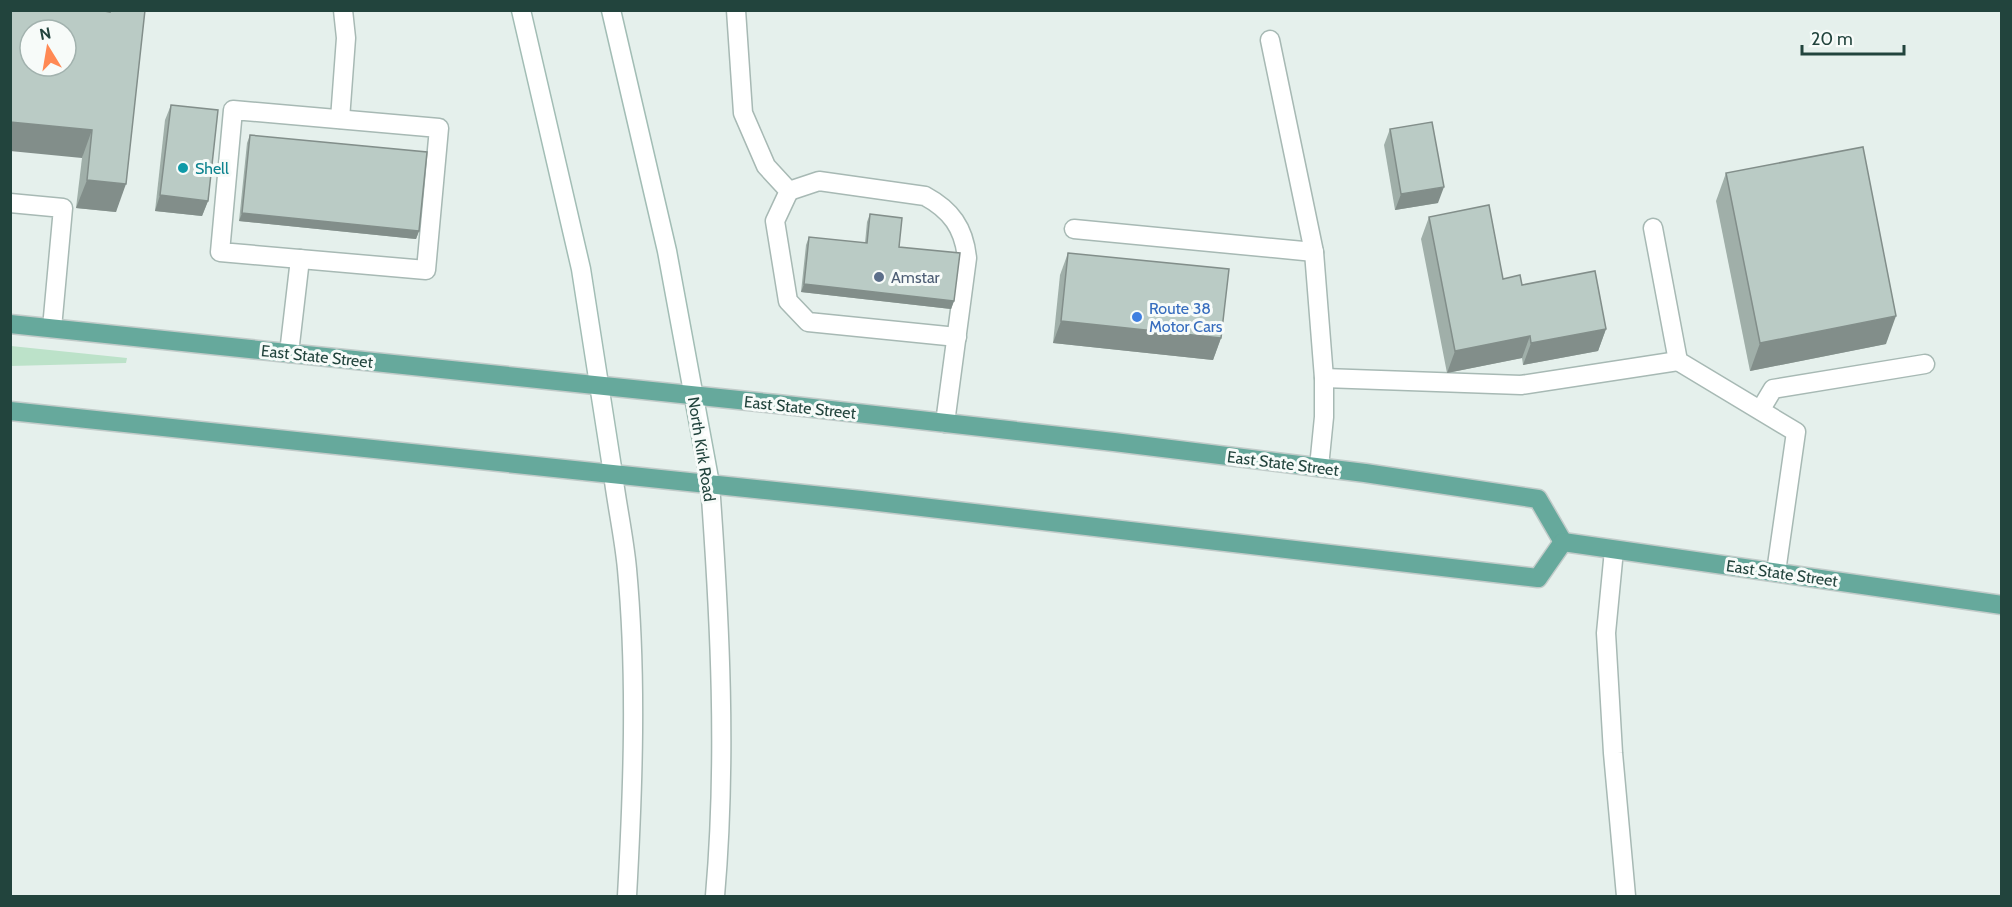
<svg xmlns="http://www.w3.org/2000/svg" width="2012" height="907" font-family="Cabin,sans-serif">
	<rect width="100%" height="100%" fill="#e5f0ec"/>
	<polygon fill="#bce2c9" points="11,346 127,358 126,363 11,366"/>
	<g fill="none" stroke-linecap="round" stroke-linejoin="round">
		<g stroke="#a7b9b4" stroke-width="21">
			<g id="service">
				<polyline points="736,10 743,113 766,166 789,191 775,221 788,301 808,322 957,337"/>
				<polyline points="1270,40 1314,252 1324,378 1324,417 1319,467"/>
				<polygon points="233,110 439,128 426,270 220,252"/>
				<polyline points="340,119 346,38 343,10"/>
				<path d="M789,191L819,181L925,196C951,210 964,228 967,258L945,423"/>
				<polyline points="10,203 63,208 52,328"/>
				<polyline points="1653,228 1678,361 1796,432 1776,572"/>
				<polyline points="1074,229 1314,252"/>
				<polyline points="289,353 300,259"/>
				<polyline points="1324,378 1521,385 1678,361"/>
				<polyline points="1761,409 1773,389 1925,364"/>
			</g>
		</g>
		<g stroke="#a7b9b4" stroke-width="21">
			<polyline id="minor" points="1614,550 1606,633 1613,753 1626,896"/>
		</g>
		<g stroke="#a7b9b4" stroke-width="21">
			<g id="tertiary">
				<path d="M613,474C617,506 624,537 627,569C637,677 633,788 627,896"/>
				<path d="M710,484C720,621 727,759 715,896"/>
			</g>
		</g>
		<g stroke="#a2bdb5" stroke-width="21">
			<g id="secondary">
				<polyline points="521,10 581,269 613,474"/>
				<polyline points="611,10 667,251 710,484"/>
			</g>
		</g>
		<g stroke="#c1cbc9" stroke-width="21">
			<g id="primary">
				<polyline points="10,324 777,404 1114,442 1365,473 1538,499 1563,542"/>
				<polyline points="10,411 861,500 1538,578 1563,542"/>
				<polyline points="1563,542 2002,605"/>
			</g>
		</g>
		<use href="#service" stroke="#fff" stroke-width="18"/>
		<use href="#minor" stroke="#fff" stroke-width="18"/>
		<use href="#tertiary" stroke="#fff" stroke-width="18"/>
		<use href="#secondary" stroke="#fff" stroke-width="18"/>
		<use href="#primary" stroke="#66a99c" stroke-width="18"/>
	</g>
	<g fill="#a0afa9">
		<polygon points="103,10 145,10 116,212 76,208 82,158"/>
		<polygon points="171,105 208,201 202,216 155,211 165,120"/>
		<polygon points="1390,129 1438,203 1395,210 1384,145"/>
		<polygon points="250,135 419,231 416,239 239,221 247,143"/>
		<polygon points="1726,173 1886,344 1750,371 1716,201"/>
		<polygon points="870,214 899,247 954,301 951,309 801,292 806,245 809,237 865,243 867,222"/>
		<polygon points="1429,217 1503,279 1606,329 1598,351 1523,365 1522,358 1447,373 1421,239"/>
		<polygon points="1068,253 1221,338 1213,360 1053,343 1060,275"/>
	</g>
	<g fill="#828e8a">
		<polygon points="10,122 92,130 82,158 10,151"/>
		<polygon points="87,180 126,184 116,212 76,208"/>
		<polygon points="1444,187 1438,203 1395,210 1401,194"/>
		<polygon points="160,195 208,201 202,216 155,211"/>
		<polygon points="242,213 419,231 416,239 239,221"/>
		<polygon points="804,284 954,301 951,309 801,292"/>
		<polygon points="1896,316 1886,344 1750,371 1760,343"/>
		<polygon points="1061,321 1221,338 1213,360 1053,343"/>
		<polygon points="1606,329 1598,351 1523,365 1531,343"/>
		<polygon points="1530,336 1522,358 1447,373 1455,351"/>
	</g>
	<g fill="#bacbc5" stroke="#828e8a" stroke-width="1.5" fill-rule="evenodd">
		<path d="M10,10H99L110,12V10H145L126,184L87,180L92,130L10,122ZM30,30H66V66H30Z"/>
		<polygon points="171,105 218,110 208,201 160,195"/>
		<polygon points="1432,122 1444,187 1401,194 1390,129"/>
		<polygon points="250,135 427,152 419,231 242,213"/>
		<polygon points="1863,147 1896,316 1760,343 1726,173"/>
		<polygon points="1489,205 1503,279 1520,275 1522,285 1595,271 1606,329 1531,343 1530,336 1455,351 1429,217"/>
		<polygon points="870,214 902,218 899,247 960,253 954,301 804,284 809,237 867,243"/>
		<polygon points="1068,253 1229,269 1221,338 1061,321"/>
	</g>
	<circle fill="#0f9aa8" stroke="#f7fbf9" stroke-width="2" cx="183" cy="168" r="6"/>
	<circle fill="#5c6f8a" stroke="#f7fbf9" stroke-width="2" cx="879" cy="277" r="6"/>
	<circle fill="#3f7fe0" stroke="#f7fbf9" stroke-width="2" cx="1137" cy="317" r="6"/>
	<g text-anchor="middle" stroke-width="6" stroke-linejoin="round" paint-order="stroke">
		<g font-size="16" fill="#0d838f" stroke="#f7fbf9" text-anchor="start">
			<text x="195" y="174">Shell</text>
		</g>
		<g font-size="16" fill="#4e5e75" stroke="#f7fbf9" text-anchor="start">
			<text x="891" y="283">Amstar</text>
		</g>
		<g font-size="16" fill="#366cbe" stroke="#f7fbf9" text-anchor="start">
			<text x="1149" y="314">Route 38<tspan x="1149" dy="18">Motor Cars</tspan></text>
		</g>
		<g font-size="16" fill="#22443d" stroke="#f7fbf9">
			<text transform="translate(317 356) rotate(6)" y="6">East State Street</text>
			<text transform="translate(800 407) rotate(6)" y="6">East State Street</text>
			<text transform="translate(702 449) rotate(81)" y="6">North Kirk Road</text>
			<text transform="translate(1283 463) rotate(7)" y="6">East State Street</text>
			<text transform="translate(1782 573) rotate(8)" y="6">East State Street</text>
		</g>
	</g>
	<rect width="2012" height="907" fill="none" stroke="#22443d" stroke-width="24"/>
	<g transform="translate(48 48) rotate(349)"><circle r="28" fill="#f7fbf9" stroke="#a2b2ae" stroke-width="1.5"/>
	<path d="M0-4.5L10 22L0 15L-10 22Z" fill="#ff8954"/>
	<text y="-9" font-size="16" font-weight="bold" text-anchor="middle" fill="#22443d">N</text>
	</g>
	<path d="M1802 45v9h102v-9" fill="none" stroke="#22443d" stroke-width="3"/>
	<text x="1811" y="45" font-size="18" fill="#22443d" stroke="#f7fbf9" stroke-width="4.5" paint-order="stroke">20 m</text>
</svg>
